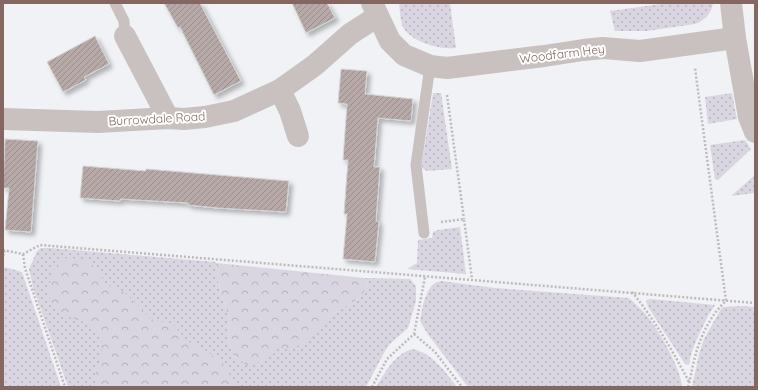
<svg xmlns="http://www.w3.org/2000/svg" width="758" height="390" font-family="Quicksand,sans-serif">
	<defs>
		<pattern id="grass-dots" width="8" height="8" patternUnits="userSpaceOnUse"><rect width="8" height="8" fill="#dad6e1"/><path d="M2 2h.1M6 6h.1" fill="none" stroke="#b6b1ba" stroke-width="1.8" stroke-linecap="round"/></pattern>
		<pattern id="forest-crowns" width="20" height="18" patternUnits="userSpaceOnUse"><rect width="20" height="18" fill="#dad6e1"/><path d="M2 6a3 3 0 1 1 6 0M12 15a3 3 0 1 1 6 0" fill="none" stroke="#b6b1ba"/></pattern>
		<pattern id="building-hatch" width="6" height="6" patternUnits="userSpaceOnUse"><rect width="6" height="6" fill="#b6a9a7"/><path d="M-1 1l2-2M0 6l6-6M5 7l2-2" fill="none" stroke="#9a8d8b"/></pattern>
		<filter id="shadow"><feDropShadow dx="3.5" dy="3.5" stdDeviation="2" flood-color="#0004"/></filter>
	</defs>
	<rect width="100%" height="100%" fill="#f0f2f5"/>
	<g fill="url(#grass-dots)">
		<path d="M399,3H450L456,48C440,50 409,42 402,25C400,18 400,10 399,3Z"/>
		<path d="M668,3H713C711,14 705,20 695,24L647,31H615L610,11Z"/>
		<polygon points="433,93 441,93 452,169 427,171 422,168 422,163"/>
		<polygon points="732,93 737,119 708,124 705,97"/>
		<polygon points="745,140 751,149 718,180 715,179 710,145"/>
		<polygon points="755,175 755,193 731,196"/>
		<polygon points="460,227 466,274 407,269 417,263 418,240 432,238 433,232 438,230"/>
		<polygon points="41,248 51,248 216,262 219,286 230,321 228,337 231,349 237,359 277,348 290,348 320,327 330,316 359,298 368,287 365,278 410,279 416,286 416,301 408,328 390,344 385,351 366,387 68,387 33,287 29,269 37,251"/>
		<polygon points="5,267 22,272 61,387 3,387 3,269"/>
		<path d="M441,281L495,288L629,298C635,304 642,309 647,316C659,331 681,368 682,387H468L427,333L420,321L423,304L428,291L432,285L437,282Z"/>
		<path d="M651,299L715,305C713,309 710,312 708,316C701,331 691,348 689,365L685,364L648,307L646,300Z"/>
		<polygon points="742,306 755,307 755,387 692,387 699,354 704,339 722,307"/>
		<path d="M412,349C432,352 446,373 457,387H376C386,371 394,355 412,349Z"/>
	</g>
	<g fill="url(#forest-crowns)">
		<polygon points="66,258 82,259 89,262 96,268 106,284 124,292 153,320 172,323 187,341 201,347 224,364 232,379 235,387 96,387 96,371 102,355 101,337 97,332 83,322 59,313 50,301 48,291 54,267"/>
		<polygon points="216,263 365,278 368,287 359,298 330,316 308,343 290,348 277,349 274,354 255,364 247,365 237,359 231,349 228,337 230,321 219,286"/>
	</g>
	<g fill="url(#building-hatch)" stroke="#d3d4d6" filter="url(#shadow)">
		<polygon points="164,3 200,3 241,81 214,95 180,27 178,28"/>
		<polygon points="292,3 327,3 335,18 306,33"/>
		<polygon points="95,36 109,64 84,77 86,80 63,92 47,62"/>
		<polygon points="341,69 367,71 365,94 413,99 411,121 378,118 374,167 380,167 376,221 379,222 375,262 343,259 347,214 344,214 348,160 343,160 347,104 338,103"/>
		<polygon points="5,139 38,141 31,232 5,230 9,188 3,188"/>
		<polygon points="83,166 146,171 146,169 289,181 286,212 218,208 188,205 188,203 120,199 120,201 80,198"/>
	</g>
	<g fill="none" stroke-linecap="round" stroke-linejoin="round">
		<g stroke="#bfbab9" stroke-width="2.5" stroke-dasharray="2 2" stroke-linecap="butt">
			<polyline points="447,95 464,219"/>
			<polyline points="441,222 464,219 472,279"/>
			<polyline points="3,250 23,254 40,245 755,303"/>
			<polyline points="23,254 25,268 65,387"/>
			<polyline points="3,256 5,251"/>
			<path d="M632,292C654,319 673,351 689,382"/>
			<polyline points="414,334 435,352 462,387"/>
			<polyline points="372,387 387,359 414,334 425,277"/>
			<path d="M688,387C691,377 692,367 695,357C700,337 711,314 726,301L695,68"/>
		</g>
		<g stroke="#c8c1bf" stroke-width="11">
			<polyline points="115,3 124,21 125,36"/>
			<polyline points="424,233 416,165 430,66"/>
		</g>
		<g stroke="#c8c1bf" stroke-width="22">
			<polyline points="372,3 390,41 404,55 430,66 447,68 544,56 583,50 603,48 640,51 735,38"/>
			<polyline points="731,3 735,38 749,117 755,132"/>
			<polyline points="125,36 168,118"/>
			<polyline points="280,90 290,111 298,136"/>
			<polyline points="3,119 98,122 168,118 184,119 205,117 234,111 280,90 315,65 350,34 378,16"/>
		</g>
	</g>
	<g text-anchor="middle" stroke-width="4" stroke-linejoin="round" paint-order="stroke">
		<g font-size="12" fill="#846761" stroke="#fff">
			<text transform="translate(562 54) rotate(-7)" y="4">Woodfarm Hey</text>
			<text transform="translate(157 119) rotate(-3)" y="4">Burrowdale Road</text>
		</g>
	</g>
	<rect width="758" height="390" fill="none" stroke="#846761" stroke-width="8"/>
</svg>
